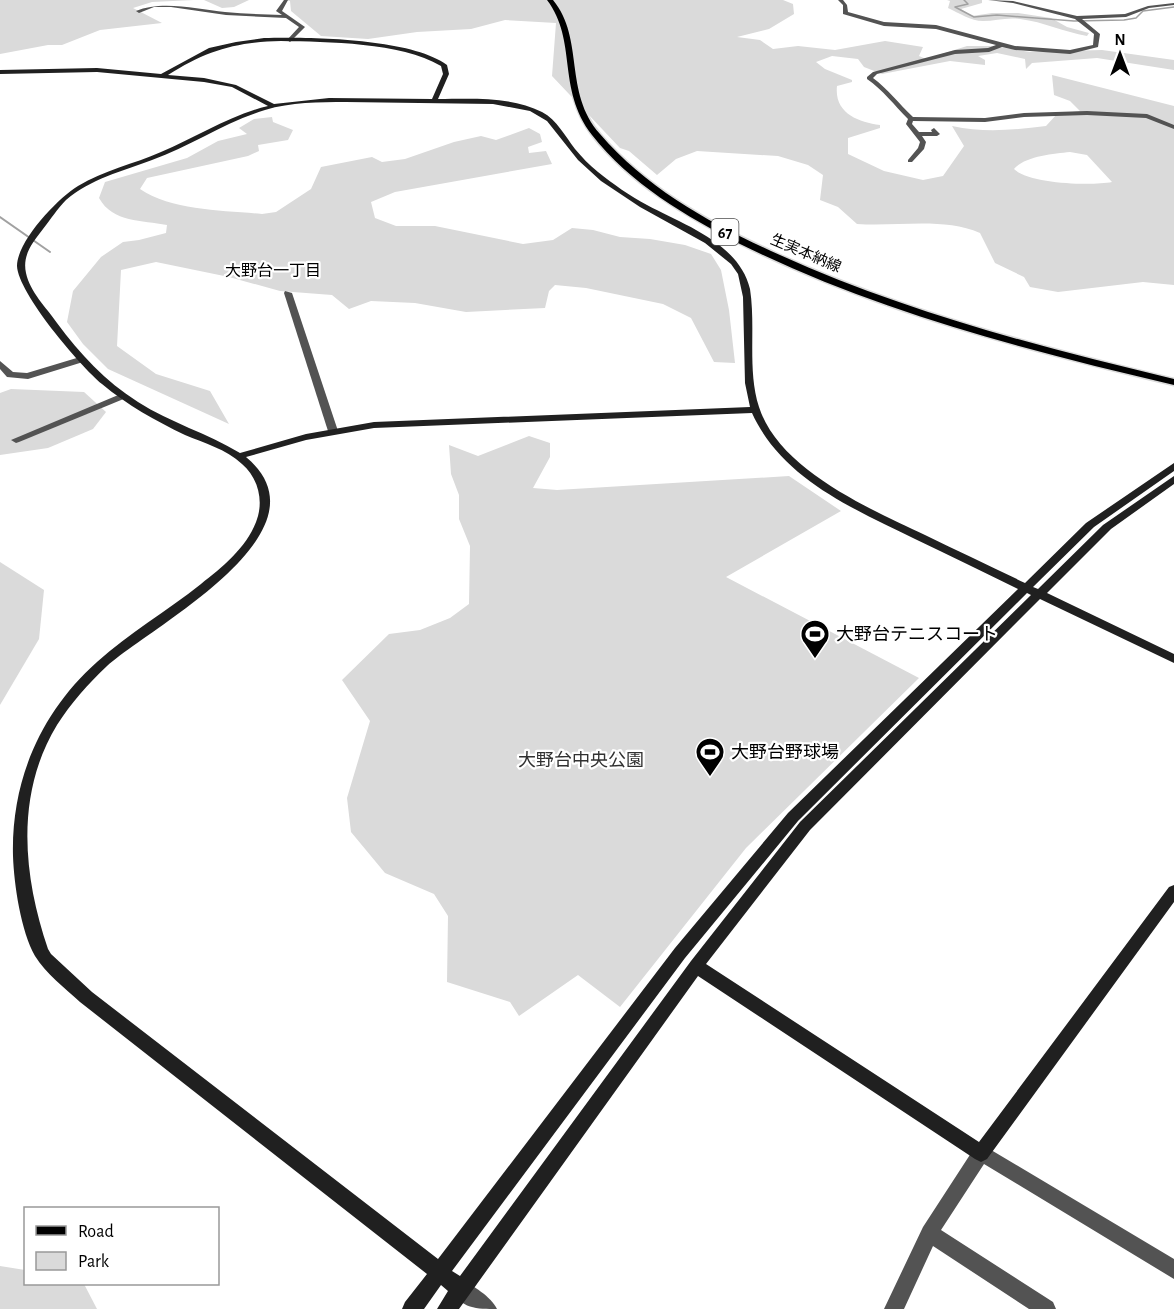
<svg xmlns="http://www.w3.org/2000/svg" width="1174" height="1309" font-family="'Alegreya Sans','Noto Sans JP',sans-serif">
	<rect width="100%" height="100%" fill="#fff"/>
	<g fill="#dadada" fill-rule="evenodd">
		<polygon points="0,0 249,0 234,7 222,8 204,0 194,0 152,2 133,8 162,23 100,30 62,45 48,45 0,54"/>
		<path d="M282,0H783L793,4L794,14L769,29L737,37L760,40L773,49L798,46L835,50L885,41L923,47L919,56L926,59L967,46H992L1030,52L1102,50L1174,60V70L1097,58L1032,63L1026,69L1025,59L997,53L978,56L985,60V65L950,61L882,74L864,67L858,59L832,56L816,62L825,69L852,80V82L837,86C834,113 858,122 880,125V128L848,138V154L884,171L923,180L943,176L964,146L952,126C984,133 1014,130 1046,126L1057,114L1080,111L1070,101L1054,95L1052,75L1174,106V285L1143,282L1058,292L1030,287L1024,277L995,263L980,233C943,217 897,227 857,224L838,207L820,200L823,175L808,165L778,156L697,151L676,159L657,175L629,151L620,148L552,76L556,23L505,20L471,29L417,32L368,39L321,36L291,11L290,1ZM1070,152L1087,155L1112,182C1091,186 1029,184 1014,169C1025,156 1053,154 1070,152Z"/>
		<path d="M947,0H982V3L961,9L972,16L992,13H1018L1051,18L1067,27L1089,33L1087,36C1064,32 1044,22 1020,19C1007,17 995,21 983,21C971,21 959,13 948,8L950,1Z"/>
		<path d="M272,117L273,122L293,130L288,140L258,145L259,151L248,156L147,178L140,189C173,211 222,210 262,214L276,212L311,189L321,167L372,157L382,162L405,159L454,142L481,136L496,140L529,128L540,134L542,142L528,147L529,153L546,151L552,164L395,192L371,202L375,218L396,226H435L523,244L553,240L572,228L593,230L620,237L650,239L685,245L711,254L721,270L729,310L735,363L714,362L691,318L663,304L586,288L555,285L549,291L545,308L466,312L415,303L371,301L349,309L332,295L280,291L229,277L156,262L121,270L117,346L156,374L210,391L229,424L108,369L83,344L67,322L73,291L101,257L123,242L139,240L166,233L167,225C142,220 113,223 99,198L105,182L187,158L218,141L247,134L239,128L254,119Z"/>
		<polygon points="11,389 84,392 106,412 93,429 48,448 0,455 0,393"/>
		<polygon points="529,436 550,443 550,457 533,488 557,490 789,476 841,511 726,577 919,678 746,848 620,1007 578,975 519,1016 510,1002 447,982 448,916 434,894 385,873 351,832 347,798 370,721 342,680 389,634 420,630 450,618 469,604 470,546 459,519 459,495 451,474 449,445 478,456"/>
		<polygon points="0,562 44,590 39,639 0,705"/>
		<polygon points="0,1266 25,1270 26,1284 84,1284 97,1309 0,1309"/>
	</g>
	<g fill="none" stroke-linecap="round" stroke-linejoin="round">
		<polyline stroke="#a1a1a1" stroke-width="1.5" points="964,0 968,4 955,7 974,17 997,15 1074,21 1124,20 1136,18 1143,11 1174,7"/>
		<polyline stroke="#a1a1a1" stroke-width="2" points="0,217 50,252"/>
		<g stroke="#dbdbdb" stroke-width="3">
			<path id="primary" d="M547,0H553C585,39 563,92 600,134C648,190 715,226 780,255C906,312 1040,347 1174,379V385C1026,350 877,312 740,244C687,217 629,183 592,135C556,88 578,41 547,0Z"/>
		</g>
		<g fill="#535353" fill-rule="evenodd">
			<path d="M284,0H288L282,11L305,27L290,42L287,40L299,27L286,18L226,15L171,7H154L139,13L136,11C161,0 198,9 225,12C244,14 263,14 282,15L276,11Z"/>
			<path d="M838,0H843L847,5L848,12L884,22L936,25L1015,46L1070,50L1093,45L1094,34L1075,19L1013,3L988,0L1013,1L1077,16L1125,14L1148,6L1174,3V5L1149,8L1126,17L1082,19L1100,34L1098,47L1070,54L1015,50L1002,47L989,52L955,54L877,74L873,78C888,89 899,104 913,117L985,118L1024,113L1087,111L1147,114L1174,125V129L1146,118L1087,115L1024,117L985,122L913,121L912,124L919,132H932L931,130L934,128L940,134L937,136H922L926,142L924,149L912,162H908V160L918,148L920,142L906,124L908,119C894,105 883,90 867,79V77L873,72L955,50L988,48L996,45L936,29L884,26L843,14V5Z"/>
			<polygon points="285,291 292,293 338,431 336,433 333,434 328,431 284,293"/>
			<polygon points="80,357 84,360 83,362 28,379 7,377 0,369 0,361 13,372 27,373"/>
			<polygon points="123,393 128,396 126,398 19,442 16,443 11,440"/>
			<polygon points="981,1144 1174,1259 1174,1279 984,1164 941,1230 1053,1302 1056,1309 1029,1309 933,1246 904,1309 884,1309 923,1227 975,1147"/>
			<path d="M461,1280C473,1285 491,1297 497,1309C477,1309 460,1309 452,1289L454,1282Z"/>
		</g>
		<path fill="#202020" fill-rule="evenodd" d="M264,38C309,37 411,38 447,65L449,74L438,99C471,99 511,96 542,112C557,120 565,136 575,149C582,157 589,165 598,172C613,184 630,196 647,205C684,225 739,243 750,289C756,328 747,369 759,407C779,470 870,509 925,535C958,551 992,567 1025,583L1086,523L1174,463V471L1094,527L1033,587L1038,589L1103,525L1174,476V484L1111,529L1047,593L1174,654V663L1040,599L810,830L706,964L979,1142L1169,887L1174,885V902L987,1159L981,1162L975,1159L698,976L459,1309H437L448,1291L441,1285L424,1309H402L405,1302L427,1274L80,1002C65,988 46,974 35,956C21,931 14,885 13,856C11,780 41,712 97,662C129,633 167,611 201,584C223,567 250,545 258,516C263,497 257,477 242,464C226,449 204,443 185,435C156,421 127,405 102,384C80,366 18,293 17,266C17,241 58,198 78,186C104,170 134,164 161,152C197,137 230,115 268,106L232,87L204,82L97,72L0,74V70L97,68L161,74L209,48L236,42ZM281,41C328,42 400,42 441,66L443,74L432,99L329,98L274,104L236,85L204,78L168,75C206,51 235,42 281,41ZM346,102L493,104L530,111L547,121L578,160L601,181L640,207L705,243L731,264L738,274L743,297L745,383L750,407L374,422L306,434L240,453C207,433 171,423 138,402C105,381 80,354 57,323C46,307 30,292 26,273C22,255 33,242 43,229C51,219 57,209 66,200C90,179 123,171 152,160C191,146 225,122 265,110C291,102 319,102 346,102ZM752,413C782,479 854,509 915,539C950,556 984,572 1018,589L788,813L675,948L438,1259L92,992L51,954L48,949C23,876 15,794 57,725C71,703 88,684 107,666C152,626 335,531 246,457L306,440L374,428ZM1027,593L1031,595L800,822L691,961L460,1276L452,1271L685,958L798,821Z"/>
		<use href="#primary" fill="#000" fill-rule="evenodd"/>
	</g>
	<defs>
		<g id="stadium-pin" transform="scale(1.5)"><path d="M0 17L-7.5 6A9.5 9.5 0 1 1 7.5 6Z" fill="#000" stroke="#fff"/><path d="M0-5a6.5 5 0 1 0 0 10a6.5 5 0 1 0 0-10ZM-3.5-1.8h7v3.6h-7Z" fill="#fff"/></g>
	</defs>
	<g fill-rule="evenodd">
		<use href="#stadium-pin" x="815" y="634"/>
		<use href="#stadium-pin" x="710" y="752"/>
	</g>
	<g text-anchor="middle" stroke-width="4.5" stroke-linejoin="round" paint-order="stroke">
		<g font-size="15" fill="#000" stroke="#fff">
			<text transform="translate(806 253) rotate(23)" y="5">生実本納線</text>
		</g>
		<rect fill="#fff" stroke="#4c4c4c" stroke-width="1.5" x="711.5" y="219" width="27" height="26" rx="4.5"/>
		<g font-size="16" font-weight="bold" fill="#000">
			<text x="725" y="238">67</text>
		</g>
		<g font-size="16" fill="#000" stroke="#fff">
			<text x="273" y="276">大野台一丁目</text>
		</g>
		<g font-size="18" fill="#000" stroke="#fff" text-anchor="start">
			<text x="836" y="640">大野台テニスコート</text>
			<text x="731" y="758">大野台野球場</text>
		</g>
		<g font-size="18" fill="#313131" stroke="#fff">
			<text x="581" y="766">大野台中央公園</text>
		</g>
	</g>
	<rect x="24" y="1207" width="195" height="78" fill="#ffffff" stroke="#999999" stroke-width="1.5"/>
	<rect x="36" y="1226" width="30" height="9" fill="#000000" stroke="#999999" stroke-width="1.5"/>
	<text x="78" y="1237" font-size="18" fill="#000000">Road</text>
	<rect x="36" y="1252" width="30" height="18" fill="#dadada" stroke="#999999" stroke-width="1.5"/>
	<text x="78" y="1267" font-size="18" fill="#000000">Park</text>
	<g transform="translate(1120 54)" stroke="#ffffff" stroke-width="4.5" paint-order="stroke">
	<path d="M0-4.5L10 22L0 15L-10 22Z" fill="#000000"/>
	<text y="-9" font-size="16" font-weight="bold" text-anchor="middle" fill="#000000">N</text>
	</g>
</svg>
